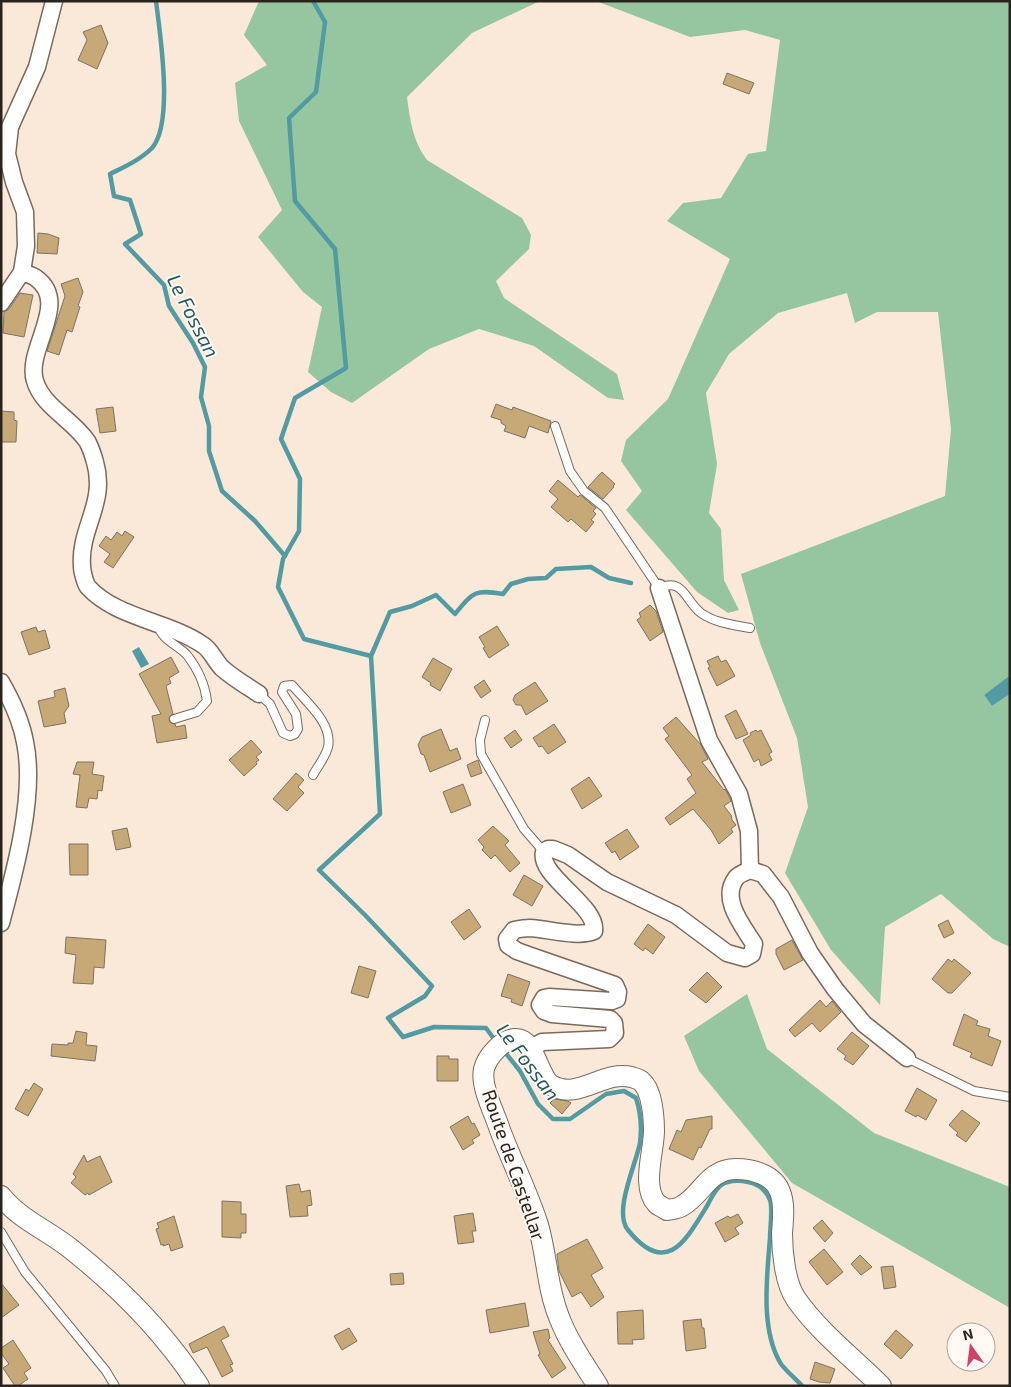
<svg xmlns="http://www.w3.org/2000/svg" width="1011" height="1387" font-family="'Exo 2',sans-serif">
	<rect width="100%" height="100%" fill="#fae9d9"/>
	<g fill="#96c69f">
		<path d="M259,1H540L472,33L407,97C410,120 413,142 427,160L522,218L531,235L529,249L496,281L504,298L617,374L624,400L608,398L534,346L479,329L429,349L352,403L331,392L308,372L322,307L303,292L258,237L282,210L239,121L235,83L267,65L244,35Z"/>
		<polygon points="596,1 1010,1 1010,677 984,695 992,706 1010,694 1010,947 993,939 941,894 885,927 880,1005 831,950 785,873 808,807 797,738 760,643 741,574 945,496 951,429 938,312 877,312 855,323 847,293 778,313 729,354 706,393 717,464 709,513 721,529 724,580 739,610 728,613 697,592 626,510 642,491 621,461 626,440 668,399 730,259 667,221 683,203 721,198 748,154 766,151 780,40 745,30 690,37"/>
		<polygon points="747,994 767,1049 874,1133 1010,1187 1010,1308 792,1183 699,1071 684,1036"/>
	</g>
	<g fill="#529ba2">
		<polygon points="139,647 149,664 141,668 132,651"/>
		<polygon points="1008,677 1010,677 1010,694 992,706 984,695"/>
	</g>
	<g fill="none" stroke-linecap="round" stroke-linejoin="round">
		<g stroke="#529ba2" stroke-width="4.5">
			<path d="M156,1C160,34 174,123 152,148C140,160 124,167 110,174L114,196L130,200L141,234L125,244L164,285L169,306L193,343L205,367L201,397L209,426V451L222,491L255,521L285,556"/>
			<polyline points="313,1 325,22 316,92 289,118 295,201 335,249 346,368 295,398 281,439 300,479 299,531 283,559 278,587 304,639 371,656"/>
			<path d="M497,1043L486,1028L434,1027L403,1037L388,1018L425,996L432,986L365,915L319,870L380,814L371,656L390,612L412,606L436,595L455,614C473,592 475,589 503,594L511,584L528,579L546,578L556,569L591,567L609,578L631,583"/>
			<path d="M504,1051L520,1071L538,1104L553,1119H570L606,1094L624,1091L636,1098C641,1113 642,1127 640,1143C636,1164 613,1212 628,1230C666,1277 685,1242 707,1206C710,1200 714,1192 719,1187C726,1180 739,1180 748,1182C759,1184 766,1190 770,1200C773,1208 770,1229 770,1238C767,1276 760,1330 781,1364C787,1372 796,1379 802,1386"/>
		</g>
	</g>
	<g fill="#c7a877" stroke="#7e7363">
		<polygon points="101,25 108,43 97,69 78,60 87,40 83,32"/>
		<polygon points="727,73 754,83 749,94 723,84"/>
		<polygon points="38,233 48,234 59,238 57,254 37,253"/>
		<polygon points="78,278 83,292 78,306 80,307 72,332 67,330 59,355 47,351 65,296 61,284"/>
		<polygon points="20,293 33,295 24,337 3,333 4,312 9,309"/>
		<polygon points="496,404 512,410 513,407 551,421 548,433 529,426 525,438 504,431 506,426 501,423 501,420 491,417"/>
		<polygon points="113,407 116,431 100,433 96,409"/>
		<polygon points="1,411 14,412 14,420 17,421 16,442 1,442"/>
		<polygon points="602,472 615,484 613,486 614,487 603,499 588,487"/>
		<polygon points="558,480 578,497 580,495 596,508 593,511 596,514 591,520 594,522 586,532 571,519 568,522 551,507 558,499 549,491"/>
		<polygon points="125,531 134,537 113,568 104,562 110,554 99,546 106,536 111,540 117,532 122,536"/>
		<polygon points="650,605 656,611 663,632 650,641 637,620 641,617 639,613"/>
		<polygon points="497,626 509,645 489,658 483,648 485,647 479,637"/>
		<polygon points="36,627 38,632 45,630 50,648 29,655 21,632"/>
		<polygon points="718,656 721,662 726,660 735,676 717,686 708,668 710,667 707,661"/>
		<polygon points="171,657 179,672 169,678 171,683 166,686 173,714 170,716 169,720 171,723 175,724 176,727 185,725 187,738 157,743 152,716 161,714 139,674"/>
		<polygon points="433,658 452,669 440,691 430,685 431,683 422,677"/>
		<polygon points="484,680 491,691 481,698 474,687"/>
		<polygon points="535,682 548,701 526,715 521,705 516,705 513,700 515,695"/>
		<polygon points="65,688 69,706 64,713 66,723 44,727 38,701 55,697 54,691"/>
		<polygon points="736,710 748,734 736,739 725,716"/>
		<polygon points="676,717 701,745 708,759 702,762 724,790 725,789 730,798 731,801 724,806 731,815 732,820 736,825 731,829 733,832 719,844 711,830 693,809 670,825 665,818 696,793 687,779 692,775 665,739 669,736 663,728"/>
		<polygon points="554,724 566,742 548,754 542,746 539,747 533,738"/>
		<polygon points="441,729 450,751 457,748 461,759 430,772 424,755 421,754 418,745 422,737"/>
		<polygon points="515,730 522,740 511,748 504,738"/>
		<polygon points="756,730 757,732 761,730 772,752 769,754 772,760 761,766 759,759 754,762 743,740 751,735 750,733"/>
		<polygon points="251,740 262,752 256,757 259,760 256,762 257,764 244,776 229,760"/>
		<polygon points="478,760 482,773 471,777 467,765"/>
		<polygon points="77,762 94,762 92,774 104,776 102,791 98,790 97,799 89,798 87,808 76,807 80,775 73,774"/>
		<polygon points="296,773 304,780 298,787 304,793 287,811 273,799"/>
		<polygon points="589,777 602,796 582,809 571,789"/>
		<polygon points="463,784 471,805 451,813 443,792"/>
		<polygon points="493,826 509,841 505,845 520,863 510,872 495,855 491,859 482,850 484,847 478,840"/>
		<polygon points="127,828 131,847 116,850 112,831"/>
		<polygon points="627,829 639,847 620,860 615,851 612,853 605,843"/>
		<polygon points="69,844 88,844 88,875 70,875"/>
		<polygon points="524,875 543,886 532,906 513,895"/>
		<polygon points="469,909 481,927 464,940 451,922"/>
		<polygon points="948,920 954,933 944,938 938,925"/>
		<polygon points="648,924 665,937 653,954 645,948 643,951 634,944"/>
		<polygon points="66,937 106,940 104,968 94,967 93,984 73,983 76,955 65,953"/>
		<polygon points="792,940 803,960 784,970 776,954 776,949"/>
		<polygon points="948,959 952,962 954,959 971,973 952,993 948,993 932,979"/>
		<polygon points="359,966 376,971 368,998 351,993"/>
		<polygon points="707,972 722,987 706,1003 689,990"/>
		<polygon points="508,974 530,982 522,1006 511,1002 512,999 501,996"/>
		<polygon points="820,1000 826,1007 832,1001 841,1012 820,1032 812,1023 795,1037 789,1030"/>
		<polygon points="964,1014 978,1021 976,1025 990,1029 988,1036 1001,1041 992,1066 970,1057 972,1053 953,1045"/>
		<polygon points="76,1031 87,1033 86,1045 97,1046 95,1061 51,1056 52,1044 68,1045 68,1043 73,1043"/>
		<polygon points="852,1032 869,1046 853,1065 844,1059 846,1056 837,1049"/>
		<polygon points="437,1056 449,1056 449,1059 458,1059 458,1081 437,1081"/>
		<polygon points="34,1083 43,1089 28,1116 15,1109 26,1089 29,1091"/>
		<polygon points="917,1088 937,1100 926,1120 917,1115 916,1117 905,1111"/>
		<polygon points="554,1099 568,1101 571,1103 562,1114 550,1103"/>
		<polygon points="962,1110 980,1123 966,1142 956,1135 958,1133 949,1125"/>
		<polygon points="468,1116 472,1124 474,1123 480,1135 472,1140 474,1143 463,1150 450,1127"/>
		<polygon points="712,1116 712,1129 710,1129 701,1148 699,1147 693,1160 669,1149 677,1130 681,1132 686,1120"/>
		<polygon points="84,1155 87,1162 100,1156 112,1182 89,1195 88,1193 85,1195 71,1183 76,1177 73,1174"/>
		<polygon points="299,1184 301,1192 310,1190 312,1205 307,1206 308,1216 290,1217 286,1186"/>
		<polygon points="222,1201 241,1202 241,1214 246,1214 246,1233 241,1233 241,1238 222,1237"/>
		<polygon points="473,1213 476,1231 472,1231 474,1242 458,1244 454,1216"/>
		<polygon points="738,1214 743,1223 735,1228 739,1234 725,1242 715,1223 728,1216 730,1218"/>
		<polygon points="174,1216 183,1247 171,1251 169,1244 163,1246 163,1244 161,1245 156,1229 159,1228 157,1223"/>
		<polygon points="822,1220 833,1233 825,1242 813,1228"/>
		<polygon points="587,1239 603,1268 591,1275 604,1297 591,1307 581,1292 572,1297 559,1271 557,1254"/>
		<polygon points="824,1249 843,1272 827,1285 809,1262"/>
		<polygon points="860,1255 872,1267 861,1275 851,1264"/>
		<polygon points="893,1266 896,1287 884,1289 881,1267"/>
		<polygon points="403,1273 404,1284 391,1285 390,1274"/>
		<polygon points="1,1283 19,1305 1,1318"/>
		<polygon points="525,1303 529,1326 490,1333 486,1310"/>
		<polygon points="643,1310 644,1339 632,1340 633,1344 618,1344 617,1312"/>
		<polygon points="701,1319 702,1328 704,1328 706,1348 686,1351 683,1321"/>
		<polygon points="224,1326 229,1336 221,1340 233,1364 230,1365 233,1371 222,1377 207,1347 193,1353 189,1344"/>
		<polygon points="349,1328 357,1341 342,1350 334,1336"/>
		<polygon points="548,1329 550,1338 548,1340 566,1368 552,1378 538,1355 540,1354 533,1332"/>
		<polygon points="896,1330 913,1345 901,1359 884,1344"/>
		<polygon points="13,1340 31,1368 24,1373 28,1379 18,1386 15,1386 3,1368 9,1364 1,1353 1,1348"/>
		<polygon points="815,1362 835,1369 830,1383 819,1382 810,1379"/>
	</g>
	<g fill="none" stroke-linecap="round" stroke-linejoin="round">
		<g stroke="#786a5c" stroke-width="10">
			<g id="service">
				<path d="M555,426L570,471L584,491L605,508L659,588C684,577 685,601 701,613C715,623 734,625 750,628"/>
				<path d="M158,626C162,640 178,645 187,655C198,669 205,685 207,701L197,712L174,719"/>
				<path d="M259,694L270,704L283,733L290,736L295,734L298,729L296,714L282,692L284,686L292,685C306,702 333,723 328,747C326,756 318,766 313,775"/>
				<polyline points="485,720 480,740 481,754 524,829 544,852"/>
				<polyline points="907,1058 974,1091 1010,1097"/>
				<polyline points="1,1232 25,1272 106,1371 115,1386"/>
			</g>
		</g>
		<g stroke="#786a5c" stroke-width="19">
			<g id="minor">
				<path d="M22,272C26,274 32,275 36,278C71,303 25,349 35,381C43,407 72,419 87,441C90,446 93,455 95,462C107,503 79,528 82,566C82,571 85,583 88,587C116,618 168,621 203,645C211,650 215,661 222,668C233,678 247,686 259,694"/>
				<polyline points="1,303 22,272 26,246 25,212 14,182 7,154 10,127 37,67 54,1"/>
				<polyline points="659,588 709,740 739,794 749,831 750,870"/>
				<path d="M1,682C12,701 21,720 25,742C36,794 15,871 1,923"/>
				<path d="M530,1049L542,1042L609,1039L615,1033L614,1023L610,1019L552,1014L544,1011L540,1005L544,998L549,997L612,1001L617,999L618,992L615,985L531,956L517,951L508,945L507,939L514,930C519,929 525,928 530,928C548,929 578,938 594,931C598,906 538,876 544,852L548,849H553L568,855L607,882L676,915L727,953L745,958L752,954L754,944C743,926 720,899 736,878C739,874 746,872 750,870L763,874L781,897L810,953L835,989L864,1024L907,1058"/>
			</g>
		</g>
		<g stroke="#786a5c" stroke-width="22">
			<g id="tertiary">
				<path d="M1,1196C19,1219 49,1231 71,1249C119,1287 166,1335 199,1386"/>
				<path d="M598,1386C584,1364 568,1341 559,1317C547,1288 547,1255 538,1225C528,1193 512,1162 500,1130C495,1114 480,1086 484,1069C487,1057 502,1039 516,1039C535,1039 538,1077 551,1085C577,1101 604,1070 631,1077C634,1078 639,1079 641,1081C646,1085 648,1091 650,1097C653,1108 654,1119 654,1131C654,1151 641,1187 657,1204C660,1206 664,1208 667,1210C672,1209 678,1209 682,1206C703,1194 708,1169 736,1169C753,1169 774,1175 780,1192C785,1204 783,1220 782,1233C782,1252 785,1283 796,1299C819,1332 853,1358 881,1386"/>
			</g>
		</g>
		<use href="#service" stroke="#fff" stroke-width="8"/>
		<use href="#minor" stroke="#fff" stroke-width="16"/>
		<use href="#tertiary" stroke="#fff" stroke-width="20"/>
	</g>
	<g text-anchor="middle" stroke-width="4" stroke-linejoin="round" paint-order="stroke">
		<g font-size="19" fill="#2a241e" stroke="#fff8f2">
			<text transform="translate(514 1165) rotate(71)" y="7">Route de Castellar</text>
		</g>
		<g font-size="20" font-style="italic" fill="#1d5b61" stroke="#fff8f2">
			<text transform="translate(193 316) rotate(63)" y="7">Le Fossan</text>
			<text transform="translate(528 1062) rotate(53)" y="7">Le Fossan</text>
		</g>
	</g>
	<rect width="1011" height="1387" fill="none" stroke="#2a241e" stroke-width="5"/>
	<g transform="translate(971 1347) rotate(346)"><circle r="24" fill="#fff8f2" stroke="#aaa39d"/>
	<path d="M0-4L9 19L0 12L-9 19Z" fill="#d14268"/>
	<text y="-8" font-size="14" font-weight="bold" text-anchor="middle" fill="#2a241e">N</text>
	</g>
</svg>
